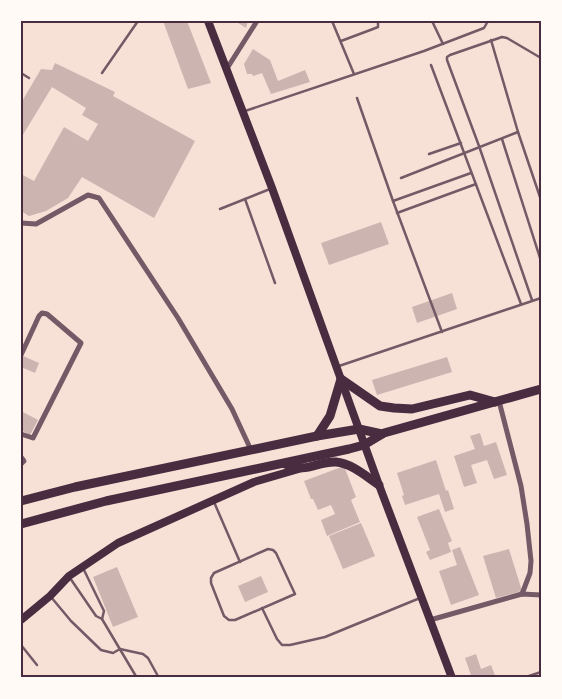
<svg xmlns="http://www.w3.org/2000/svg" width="562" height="699" font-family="Merriweather,serif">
	<rect width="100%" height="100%" fill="#f7e1d7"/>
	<g fill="#ccb4b1">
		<polygon points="163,21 187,21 211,83 188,89"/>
		<polygon points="235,21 248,21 246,28"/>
		<polygon points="253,49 270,60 278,81 305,70 310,82 271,94 262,73 253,76 252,74 247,74 244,64"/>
		<polygon points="55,63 115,92 113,96 195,141 154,218 82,177 68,198 46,211 29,216 21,211 21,174 34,181 64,127 88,141 98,124 82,115 86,108 52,87 21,138 21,103 41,69 52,70"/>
		<polygon points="381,222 389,244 329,265 321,243"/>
		<polygon points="452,293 457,309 417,323 412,307"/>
		<polygon points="23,356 39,363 35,373 21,367"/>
		<polygon points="447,357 452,372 377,395 372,380"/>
		<polygon points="21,411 38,420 30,435 21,430"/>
		<polygon points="480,433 484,446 496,442 507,475 494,479 487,460 471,465 477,483 464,487 454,456 475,449 470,436"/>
		<polygon points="436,460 446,491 448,490 454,509 445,512 439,494 405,505 402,496 404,495 397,473"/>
		<polygon points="344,466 356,497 351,500 360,522 327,536 321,520 335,514 331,505 318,510 313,499 311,499 304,481"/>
		<polygon points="439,509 452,541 448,543 451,552 430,560 426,552 430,550 417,517"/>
		<polygon points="361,523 375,556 343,569 329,536"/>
		<polygon points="460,547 479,595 451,605 439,571 457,565 452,550"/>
		<polygon points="509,549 522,591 496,598 483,556"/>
		<polygon points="117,567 138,617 113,627 93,577"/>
		<polygon points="261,576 268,592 245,602 238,586"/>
		<polygon points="476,654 481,669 491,665 496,678 472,678 465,658"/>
	</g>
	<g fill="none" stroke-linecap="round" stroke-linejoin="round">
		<g stroke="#755966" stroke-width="2.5">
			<polyline points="332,21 354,74"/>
			<polyline points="432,21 443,44"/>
			<polyline points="491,40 518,132 541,200"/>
			<polyline points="341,41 373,29 378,27 378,21"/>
			<polyline points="431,65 521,304"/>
			<polyline points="21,73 29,78"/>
			<polyline points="102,73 138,21"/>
			<polyline points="357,98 393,201 442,332"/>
			<polyline points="245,111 424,51 484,28 488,21"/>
			<polyline points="502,139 541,261"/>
			<polyline points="429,154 461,143"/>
			<polyline points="401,178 518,132"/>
			<polyline points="245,199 275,283"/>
			<polyline points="393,201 471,173"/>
			<polyline points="220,209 270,189"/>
			<polyline points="397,213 476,184"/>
			<polyline points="532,300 479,146 447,60 447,57 450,55 502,37 507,38 541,58"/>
			<polyline points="339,366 541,298"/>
			<polyline points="214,502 240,562"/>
			<polygon points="268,549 273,550 276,553 295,594 235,620 229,620 224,616 211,583 211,578 214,573"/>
			<polyline points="83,568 104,611 102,619"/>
			<polyline points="70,578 96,616 102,619 137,678"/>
			<polyline points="51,597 71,621 101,650 113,653 120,649 143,654 148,658 159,678"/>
			<polyline points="262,608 277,639 282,645 290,645 325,637 420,598"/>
			<polyline points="21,645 37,665"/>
			<polyline points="523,678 541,672"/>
		</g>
		<g stroke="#755966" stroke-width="5">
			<polyline points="226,70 257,21"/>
			<polyline points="21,223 36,224 88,195 99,198 178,318 232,409 251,450"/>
			<polyline points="21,355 39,316 42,313 47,314 81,343 33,438 21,434"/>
			<polyline points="499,401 521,486 527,524 531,561 530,573 522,594"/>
			<polyline points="21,457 24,461 21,464"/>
			<polyline points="430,620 522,594 541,595"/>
		</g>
		<g stroke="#4a2c40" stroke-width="8">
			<polyline points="208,21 272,188 379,485 452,678"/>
			<polyline points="21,620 50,596 69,576 118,543 254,482 302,468"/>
		</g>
		<g stroke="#4a2c40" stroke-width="9">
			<polyline points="317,436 330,416 341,379 380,406 394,408 412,409 470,395 495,402"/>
			<path d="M285,464C307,474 317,461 336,462C351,463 367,477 379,485"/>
			<polyline points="21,501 75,487 317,436 359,429 382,434"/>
			<polyline points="21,524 106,501 349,449 364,445 384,433 541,389"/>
		</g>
	</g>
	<rect width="562" height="699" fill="none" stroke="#fffaf5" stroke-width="45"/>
	<rect x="22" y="22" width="518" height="654" fill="none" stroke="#4a2c40" stroke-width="2"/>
</svg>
